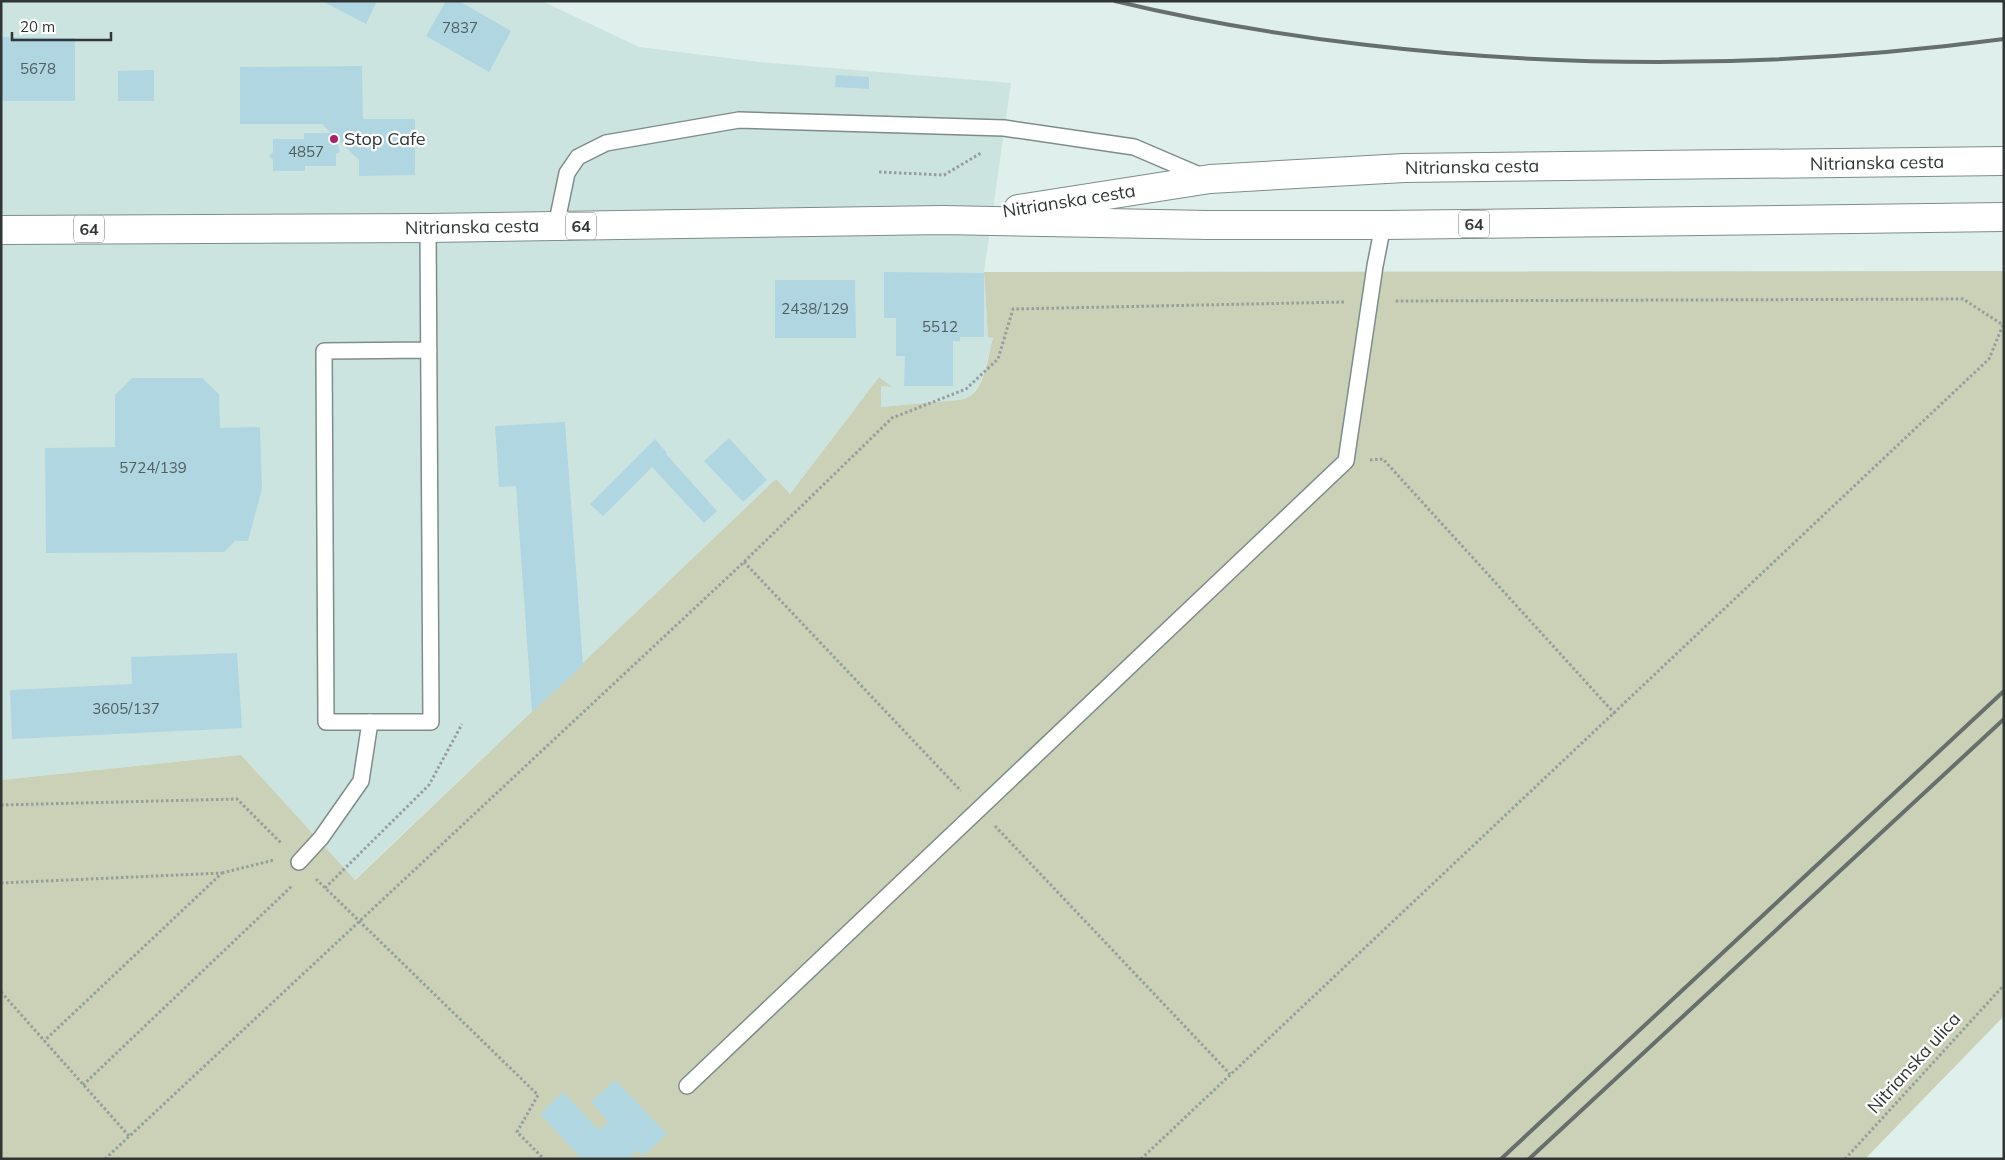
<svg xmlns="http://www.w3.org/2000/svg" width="2005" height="1160" font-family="Mulish,sans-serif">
	<rect width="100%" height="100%" fill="#dfefec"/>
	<polygon fill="#cce4e0" points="1,1 542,1 639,47 759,62 1011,83 984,272 988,337 993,337 984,374 979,385 970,396 959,400 881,407 881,386 891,387 879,377 790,494 776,480 354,880 241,755 1,780"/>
	<path fill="#cbd1b6" d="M2004,271V1016L1865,1159H1V780L241,755L355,880L776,479L790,494L879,377L892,387L881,386V407L959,400C962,399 967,398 970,396C986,385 988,355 993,338L988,337L984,272Z"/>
	<g fill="#b0d6e2">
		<polygon points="322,1 377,1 366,24"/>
		<polygon points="446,1 459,1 511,31 489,72 426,36"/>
		<polygon points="1,37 75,38 75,101 1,101"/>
		<polygon points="362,66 363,119 415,119 415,175 359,176 359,160 336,138 340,152 336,154 336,166 305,166 305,171 273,171 273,160 269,156 273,152 273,139 304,139 304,133 331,133 322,124 240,124 240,67"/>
		<polygon points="154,70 154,101 118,101 118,71"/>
		<polygon points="836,75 869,77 869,89 835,87"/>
		<polygon points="884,272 984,273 984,337 960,337 960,341 953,341 953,386 904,386 905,356 896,356 896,318 884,318"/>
		<polygon points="775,280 855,280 856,338 775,338"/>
		<polygon points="132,378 202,378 219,394 220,428 260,427 262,489 248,541 235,541 224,552 46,553 45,448 115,447 115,395"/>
		<polygon points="565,422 583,665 532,712 516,486 499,487 495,426"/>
		<polygon points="729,438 767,480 743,502 704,461"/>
		<polygon points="655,439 667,453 666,454 717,511 704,523 652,467 603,516 590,504"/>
		<polygon points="237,653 242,728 12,739 10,690 132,684 131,657"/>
		<polygon points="615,1080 667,1134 643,1156 637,1150 628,1159 582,1159 540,1114 563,1092 599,1130 608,1121 591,1102"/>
	</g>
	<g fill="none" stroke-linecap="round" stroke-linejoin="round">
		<g stroke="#7e8c8a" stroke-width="18">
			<g id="lane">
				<polyline points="556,226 567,173 578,157 606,143 739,120 1004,128 1134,147 1204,177"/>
				<polyline points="428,228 431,722 326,722 324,351 429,350"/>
				<polyline points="299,862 321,838 361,781 370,722"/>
				<polyline points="687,1086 1346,461 1375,266 1383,225"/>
			</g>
		</g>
		<g stroke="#7e8c8a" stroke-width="30">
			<g id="primary">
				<polyline points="1018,209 1210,179 1404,168 2004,161"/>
				<polyline points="1,230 428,228 943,220 1208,225 1383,225 2004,217"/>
			</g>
		</g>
		<g stroke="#949f9d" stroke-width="3" stroke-dasharray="2.5 2.5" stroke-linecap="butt">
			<polyline points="879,172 944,175 981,153"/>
			<polyline points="1370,460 1383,459 1615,714"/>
			<polyline points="744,562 961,791"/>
			<polyline points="1,805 237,799 282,844"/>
			<polyline points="995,826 1230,1074"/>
			<polyline points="222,873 274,860"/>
			<polyline points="316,879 538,1095 517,1132 544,1159"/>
			<polyline points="1,883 222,873 44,1041"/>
			<polyline points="325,888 429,785 462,724"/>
			<polyline points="1,992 129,1136"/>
			<polyline points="83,1085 293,885"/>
			<polyline points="105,1159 744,562 892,418 966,389 998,359 1013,309 1344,302"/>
			<polyline points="1141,1159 1989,359 2003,325 1963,299 1395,301"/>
			<polyline points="1845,1159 2004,985"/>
		</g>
		<use href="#lane" stroke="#fff" stroke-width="15"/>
		<use href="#primary" stroke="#fff" stroke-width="28"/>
		<g stroke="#666f6d" stroke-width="4">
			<path d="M1115,1C1198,21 1282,35 1367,45C1579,70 1792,67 2004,39"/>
			<polyline points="1501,1159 2004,691"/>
			<polyline points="1529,1159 2004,719"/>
		</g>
	</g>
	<circle fill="#a8226b" stroke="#fff" stroke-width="2" cx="334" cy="139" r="5"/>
	<g text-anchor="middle" stroke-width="4.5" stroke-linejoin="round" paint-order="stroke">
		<g font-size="15" fill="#505e60">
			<text x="460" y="33">7837</text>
			<text x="38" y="74">5678</text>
			<text x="306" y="157">4857</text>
			<text x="815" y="314">2438/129</text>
			<text x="940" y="332">5512</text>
			<text x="153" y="473">5724/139</text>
			<text x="126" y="714">3605/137</text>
		</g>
		<g fill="#fff" stroke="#6e7272" stroke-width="1">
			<rect x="1459" y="210.5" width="30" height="27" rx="4"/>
			<rect x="566" y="212.5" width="30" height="27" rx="4"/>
			<rect x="74" y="215.5" width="30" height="27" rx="4"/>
		</g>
		<g font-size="16" font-weight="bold" fill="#303635">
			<text x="1474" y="230">64</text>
			<text x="581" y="232">64</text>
			<text x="89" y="235">64</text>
		</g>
		<g font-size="18" fill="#303635" stroke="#fff" text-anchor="start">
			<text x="344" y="145">Stop Cafe</text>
		</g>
		<g font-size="18" fill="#303635" stroke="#fff">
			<text transform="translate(1877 163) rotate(-1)" y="6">Nitrianska cesta</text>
			<text transform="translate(1472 167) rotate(-1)" y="6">Nitrianska cesta</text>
			<text transform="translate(1069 201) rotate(-9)" y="6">Nitrianska cesta</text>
			<text transform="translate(472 227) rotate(-1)" y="6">Nitrianska cesta</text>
			<text transform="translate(1914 1063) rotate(-48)" y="6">Nitrianska ulica</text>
		</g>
	</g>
	<rect width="2005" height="1160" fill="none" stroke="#303635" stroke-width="5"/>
	<path d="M12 32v8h99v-8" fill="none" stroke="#303635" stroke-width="2.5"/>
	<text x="20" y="32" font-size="15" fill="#303635" stroke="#ffffff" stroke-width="4" paint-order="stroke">20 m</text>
</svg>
